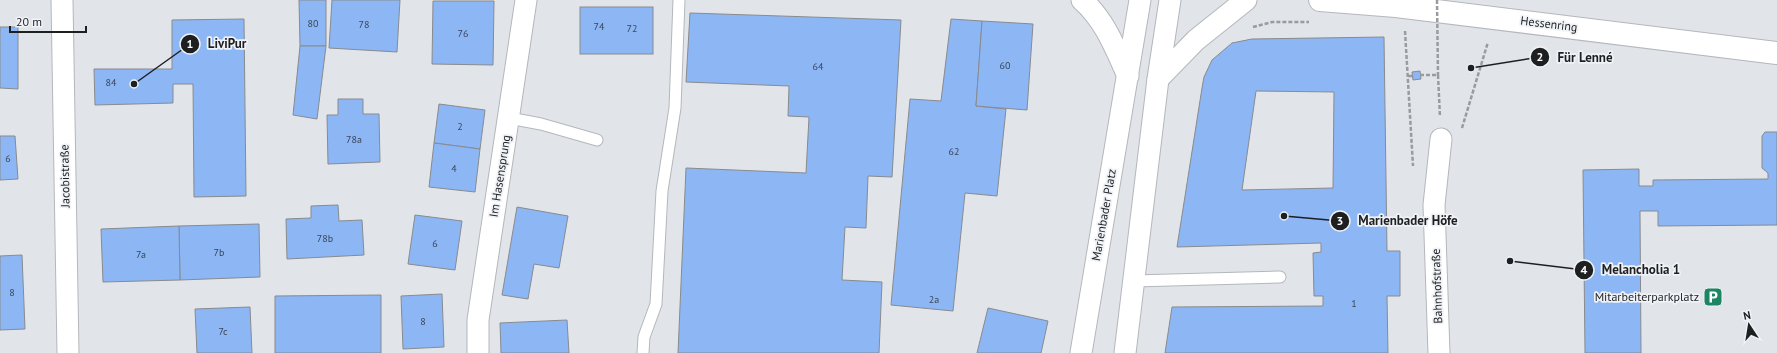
<svg xmlns="http://www.w3.org/2000/svg" width="1777" height="353" font-family="'PT Sans',sans-serif">
	<rect width="100%" height="100%" fill="#e1e4e9"/>
	<g fill="#8cb6f4" stroke="#888b8f" fill-rule="evenodd">
		<polygon points="299,0 326,0 326,46 300,46"/>
		<polygon points="332,0 400,0 397,52 329,48"/>
		<polygon points="433,1 494,1 493,65 432,64"/>
		<rect x="580" y="7" width="73" height="47"/>
		<polygon points="690,13 901,20 892,177 868,176 866,228 845,227 842,280 882,282 879,353 678,353 686,168 806,173 809,117 788,116 789,86 686,82"/>
		<polygon points="244,19 246,196 194,197 193,84 173,84 173,103 95,105 94,69 172,69 172,20"/>
		<polygon points="951,19 982,21 976,106 1006,109 997,196 965,193 953,311 891,305 910,99 941,101"/>
		<polygon points="982,21 1033,24 1027,110 976,106"/>
		<polygon points="0,27 18,27 18,89 0,88"/>
		<path d="M1384,37L1387,251H1400V296H1387L1388,353H1165L1172,307L1323,306V296H1314L1313,253L1321,252V243L1177,247L1202,88L1204,77L1212,60L1232,43L1252,39ZM1256,91L1334,92L1333,188L1242,190Z"/>
		<polygon points="300,46 326,46 317,119 293,115"/>
		<polygon points="1420,71 1421,79 1413,80 1412,72"/>
		<polygon points="338,99 363,99 363,114 379,114 380,162 328,164 327,115 338,115"/>
		<polygon points="439,104 485,110 480,149 434,143"/>
		<polygon points="1765,132 1777,132 1777,225 1658,226 1658,211 1640,211 1641,353 1585,353 1583,170 1639,169 1639,186 1653,186 1653,180 1768,179 1768,173 1762,168 1762,136"/>
		<polygon points="0,136 15,136 18,179 0,180"/>
		<polygon points="434,143 480,149 475,192 429,187"/>
		<polygon points="338,205 339,221 362,220 364,255 287,259 286,219 311,218 311,206"/>
		<polygon points="517,207 568,216 559,268 534,264 528,299 502,295"/>
		<polygon points="415,215 462,221 455,270 408,264"/>
		<polygon points="259,224 260,277 180,280 179,226"/>
		<polygon points="179,226 180,280 103,282 101,229"/>
		<polygon points="22,255 25,329 0,330 0,256"/>
		<polygon points="442,294 444,347 403,349 401,296"/>
		<polygon points="381,295 381,353 275,353 275,296"/>
		<polygon points="250,307 252,353 197,353 195,309"/>
		<polygon points="988,308 1048,321 1041,353 977,353"/>
		<polygon points="567,320 569,353 501,353 500,323"/>
	</g>
	<g fill="none" stroke-linecap="round" stroke-linejoin="round">
		<g stroke="#b4b7bb" stroke-width="13">
			<g id="lane">
				<polyline points="509,118 541,124 597,140"/>
				<polyline points="1134,281 1280,277"/>
				<polyline points="643,353 644,337 656,304 662,191 675,108 679,0"/>
			</g>
		</g>
		<g stroke="#b4b7bb" stroke-width="23">
			<g id="street">
				<polyline points="62,0 68,353"/>
				<path d="M1082,0C1105,20 1116,50 1128,76"/>
				<polyline points="1158,79 1196,40 1246,0"/>
				<polyline points="478,353 478,320 526,0"/>
				<polyline points="1081,353 1140,0"/>
				<polyline points="1125,353 1158,79 1170,0"/>
				<polyline points="1439,353 1434,205 1441,139"/>
			</g>
		</g>
		<g stroke="#b4b7bb" stroke-width="24">
			<polyline id="secondary" points="1320,0 1396,6 1777,53"/>
		</g>
		<g stroke="#999b9f" stroke-width="2.5" stroke-dasharray="4 2" stroke-linecap="butt">
			<polyline points="1253,27 1272,22 1309,22"/>
			<polyline points="1405,31 1413,166"/>
			<polyline points="1420,75 1438,75 1440,117"/>
			<polyline points="1408,76 1413,76"/>
			<polyline points="1462,128 1488,42"/>
		</g>
		<use href="#lane" stroke="#fff" stroke-width="11"/>
		<use href="#street" stroke="#fff" stroke-width="21"/>
		<use href="#secondary" stroke="#fff" stroke-width="22"/>
		<polyline stroke="#999b9f" stroke-width="2.5" stroke-dasharray="4 2" stroke-linecap="butt" points="1437,0 1438,75"/>
	</g>
	<defs>
		<g id="parking-square" transform="scale(1)"><rect x="-9" y="-9" width="18" height="18" rx="4" fill="#1d8561" stroke="#eff2f6"/><path d="M-3.5-5.5H1a3.5 3.5 0 0 1 0 7H-1V5.5H-3.5ZM-1-3.4V-.6H.8a1.4 1.4 0 0 0 0-2.8Z" fill="#fff"/></g>
	</defs>
	<g fill-rule="evenodd">
		<use href="#parking-square" x="1713" y="297"/>
	</g>
	<g text-anchor="middle" stroke-width="3.5" stroke-linejoin="round" paint-order="stroke">
		<g font-size="10" fill="#3a4556">
			<text x="313" y="27">80</text>
			<text x="364" y="28">78</text>
			<text x="599" y="30">74</text>
			<text x="632" y="32">72</text>
			<text x="463" y="37">76</text>
			<text x="1005" y="69">60</text>
			<text x="818" y="70">64</text>
			<text x="111" y="86">84</text>
			<text x="460" y="130">2</text>
			<text x="354" y="143">78a</text>
			<text x="954" y="155">62</text>
			<text x="8" y="162">6</text>
			<text x="454" y="172">4</text>
			<text x="325" y="242">78b</text>
			<text x="435" y="247">6</text>
			<text x="219" y="256">7b</text>
			<text x="141" y="258">7a</text>
			<text x="12" y="296">8</text>
			<text x="934" y="303">2a</text>
			<text x="1354" y="307">1</text>
			<text x="423" y="325">8</text>
			<text x="223" y="335">7c</text>
		</g>
		<g font-size="12" fill="#1e1f21" stroke="#eff2f6">
			<text transform="translate(1549 24) rotate(7)" y="4">Hessenring</text>
			<text transform="translate(65 176) rotate(-91)" y="4">Jacobistraße</text>
			<text transform="translate(500 176) rotate(-81)" y="4">Im Hasensprung</text>
			<text transform="translate(1104 215) rotate(-80)" y="4">Marienbader Platz</text>
			<text transform="translate(1437 286) rotate(-92)" y="4">Bahnhofstraße</text>
		</g>
		<g font-size="12" fill="#1e1f21" stroke="#eff2f6" text-anchor="end">
			<text x="1699" y="301">Mitarbeiterparkplatz</text>
		</g>
	</g>
	<path fill="none" stroke="#1e1f21" stroke-width="1.5" d="M134 84L190 44M1471 68L1540 57M1284 216L1340 221M1510 261L1584 270"/>
	<g fill="#1e1f21" stroke="#eff2f6" stroke-width="1.5">
		<circle cx="134" cy="84" r="4"/>
		<circle cx="1471" cy="68" r="4"/>
		<circle cx="1284" cy="216" r="4"/>
		<circle cx="1510" cy="261" r="4"/>
		<circle cx="190" cy="44" r="10"/>
		<circle cx="1540" cy="57" r="10"/>
		<circle cx="1340" cy="221" r="10"/>
		<circle cx="1584" cy="270" r="10"/>
	</g>
	<g font-size="12" text-anchor="middle" font-weight="bold" fill="#fff">
		<text x="190" y="48">1</text>
		<text x="1540" y="61">2</text>
		<text x="1340" y="225">3</text>
		<text x="1584" y="274">4</text>
	</g>
	<g font-size="13" text-anchor="middle" font-weight="bold" fill="#1e1f21" stroke="#eff2f6" stroke-width="3.5" stroke-linejoin="round" paint-order="stroke">
		<text x="227" y="48">LiviPur</text>
		<text x="1585" y="62">Für Lenné</text>
		<text x="1408" y="225">Marienbader Höfe</text>
		<text x="1641" y="274">Melancholia 1</text>
	</g>
	<g transform="translate(1749 325) rotate(348)" stroke="#eff2f6" stroke-width="3" paint-order="stroke">
	<path d="M0-3L7 15L0 10L-7 15Z" fill="#1e1f21"/>
	<text y="-6" font-size="11" font-weight="bold" text-anchor="middle" fill="#1e1f21">N</text>
	</g>
	<path d="M10 26v6h76v-6" fill="none" stroke="#1e1f21" stroke-width="2"/>
	<text x="16" y="26" font-size="12" fill="#1e1f21" stroke="#eff2f6" stroke-width="3" paint-order="stroke">20 m</text>
</svg>
